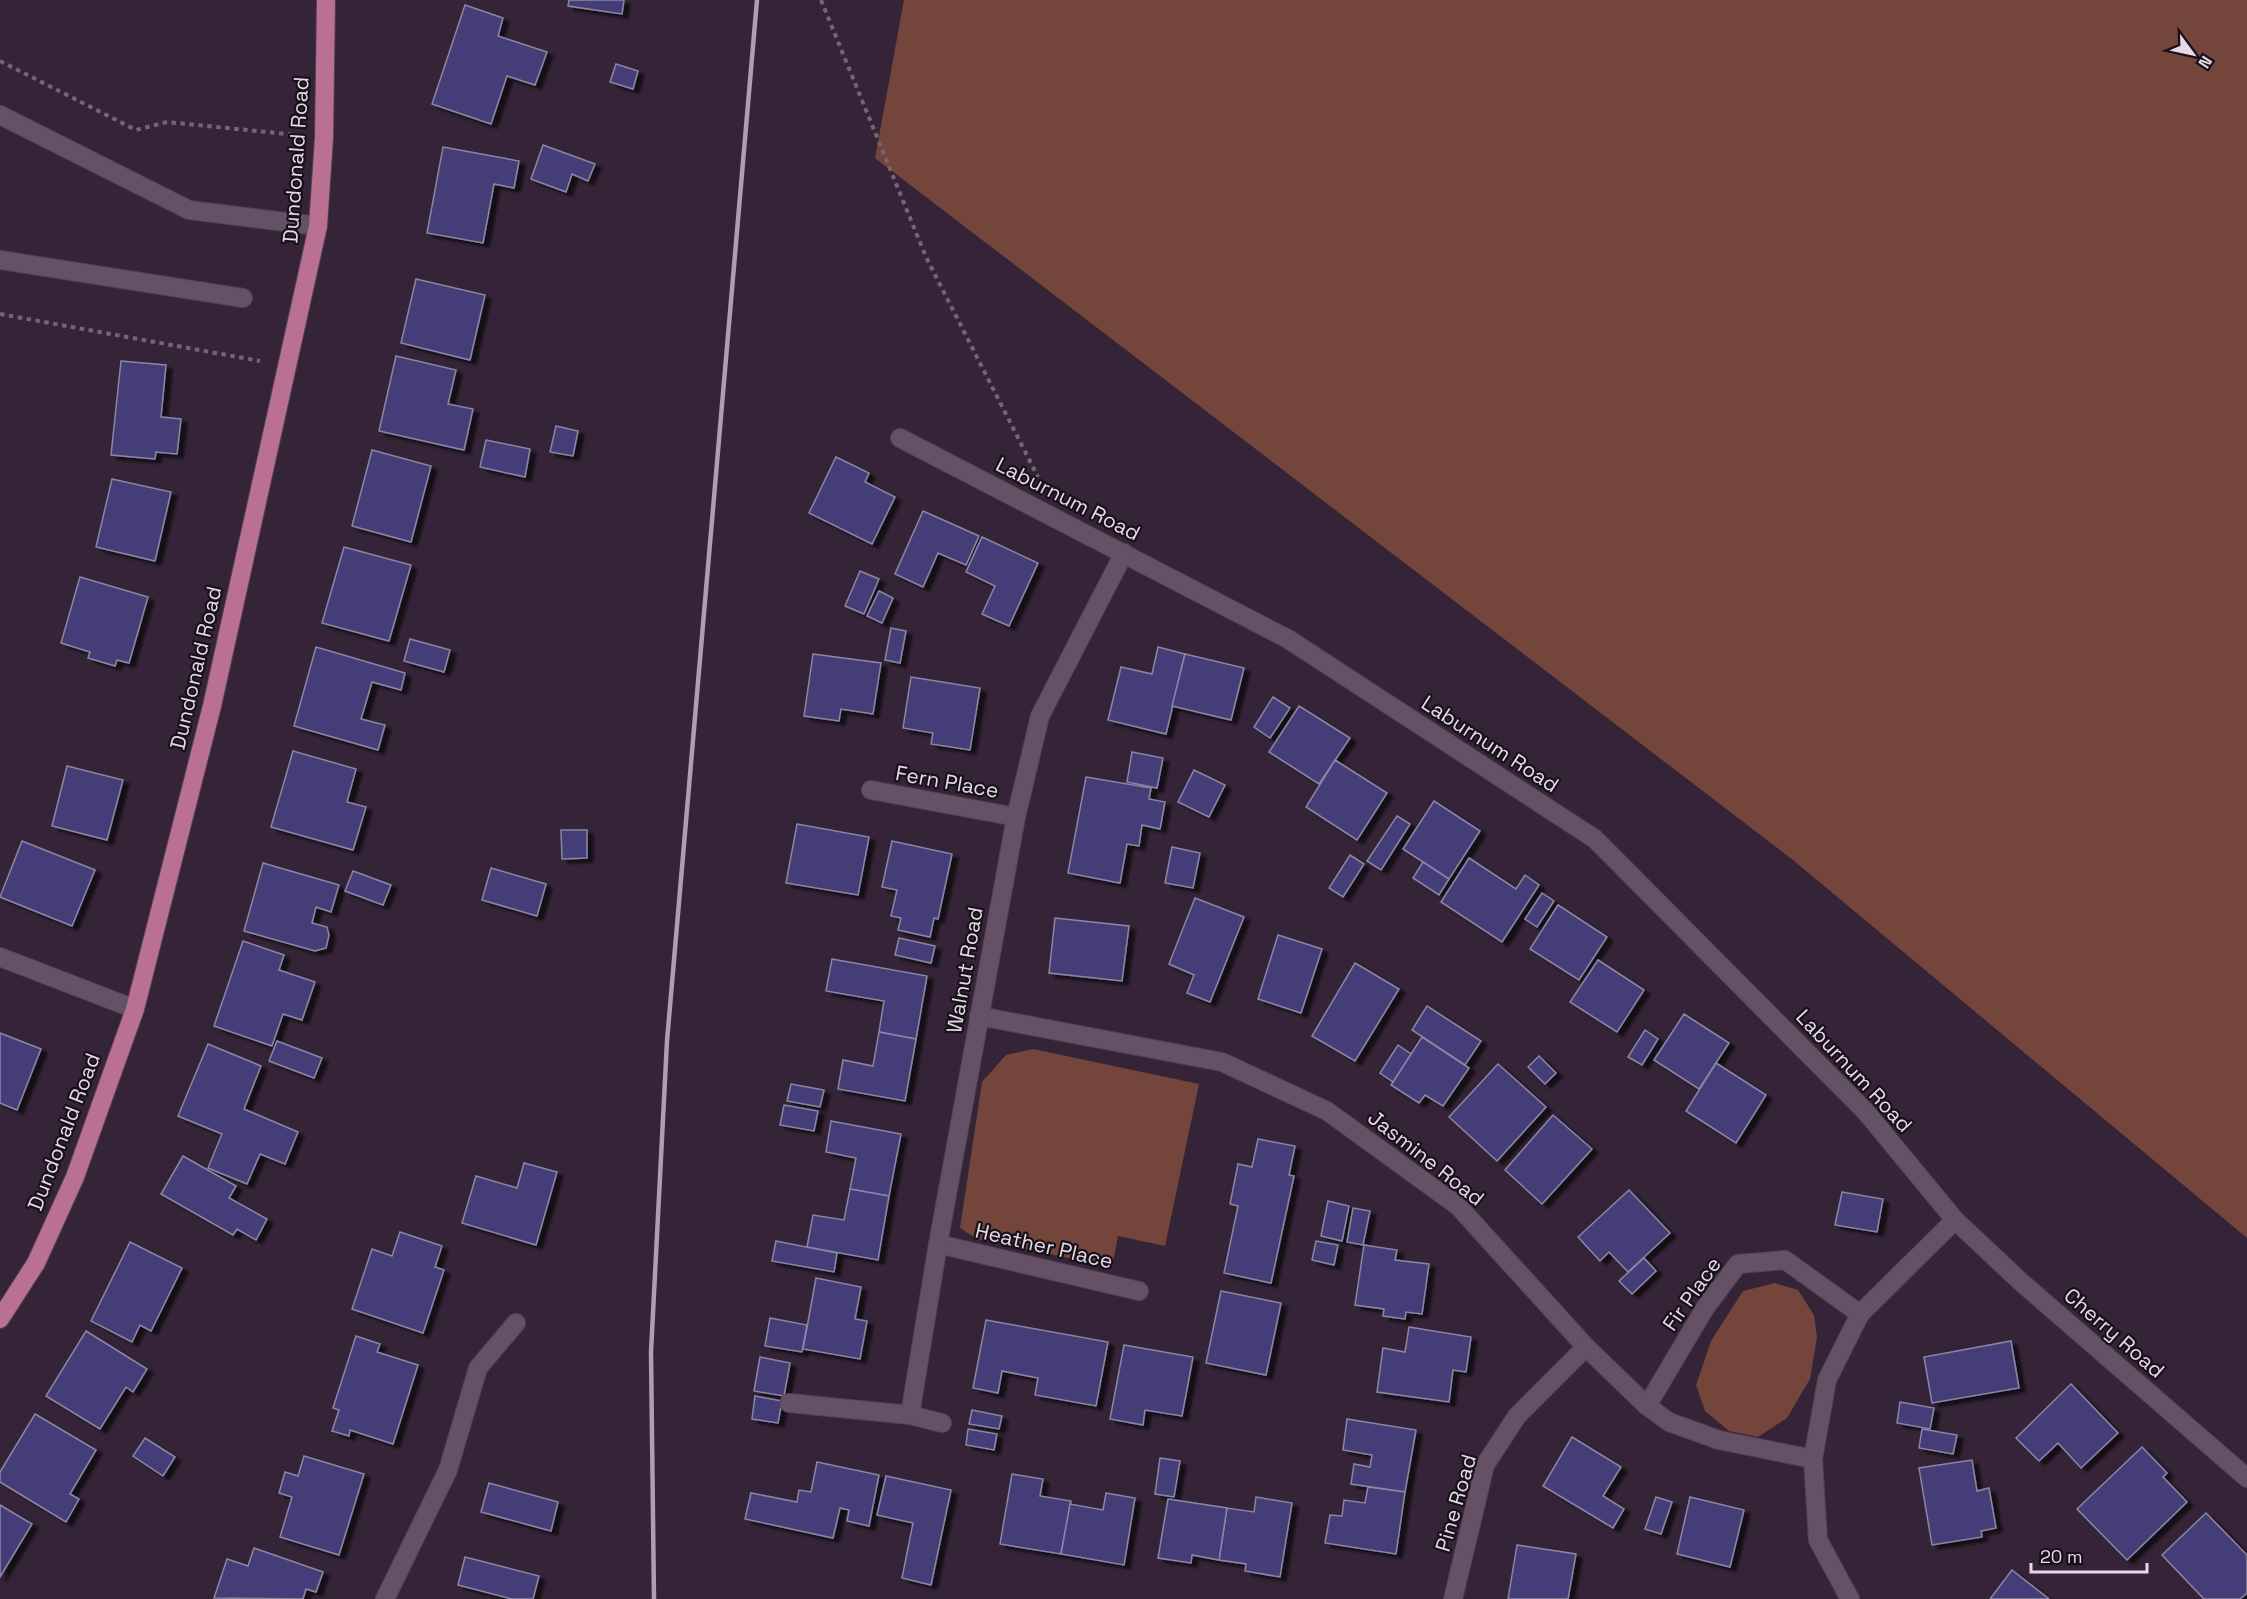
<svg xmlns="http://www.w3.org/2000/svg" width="2247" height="1599" font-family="'Space Grotesk',sans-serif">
	<defs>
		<filter id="shadow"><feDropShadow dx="6" dy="4" stdDeviation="1.5" flood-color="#0009"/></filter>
	</defs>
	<rect width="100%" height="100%" fill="#352437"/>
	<g fill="#74453b">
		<polygon points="904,0 2247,0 2247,1238 1793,860 875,158"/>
		<polygon points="1033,1049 1199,1084 1165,1246 1118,1236 1112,1267 977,1239 960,1228 982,1082 1006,1055"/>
		<polygon points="1775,1283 1798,1290 1814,1315 1817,1337 1810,1379 1787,1418 1758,1437 1729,1431 1705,1411 1696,1385 1711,1341 1743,1291"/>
	</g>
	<g fill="#453d78" stroke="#8987a3" stroke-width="1.5" filter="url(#shadow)">
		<polygon points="569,0 624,0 622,14 568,6"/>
		<polygon points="465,5 503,18 498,36 547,52 535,85 507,76 491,124 432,104"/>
		<polygon points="616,64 638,71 633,89 610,82"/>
		<polygon points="543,145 595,164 588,181 572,174 566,192 531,179"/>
		<polygon points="443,147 519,161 514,188 494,184 483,243 427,233"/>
		<polygon points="416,279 485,295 470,360 401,343"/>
		<polygon points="396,356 456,370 448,404 473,409 464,450 379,431"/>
		<polygon points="121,361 166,365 161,417 181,419 177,454 156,452 155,459 111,455"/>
		<polygon points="556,426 578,431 573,456 550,452"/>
		<polygon points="486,440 530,449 525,477 480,467"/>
		<polygon points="372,450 431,466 411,542 352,526"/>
		<polygon points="836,457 869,473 865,482 895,497 872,544 809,513"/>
		<polygon points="112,479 171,492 155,561 96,547"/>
		<polygon points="923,511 979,536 966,565 938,553 923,587 895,574"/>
		<polygon points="982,537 1038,563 1009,626 982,614 995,586 966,572"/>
		<polygon points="344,547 411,565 389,641 322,623"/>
		<polygon points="860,571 879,579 864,614 845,606"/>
		<polygon points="80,577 148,597 129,663 117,660 115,666 88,658 90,652 61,643"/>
		<polygon points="879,591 893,598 882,623 867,616"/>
		<polygon points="891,628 906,631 900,663 885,660"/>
		<polygon points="410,639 450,650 444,672 404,661"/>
		<polygon points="316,647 405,673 401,690 372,682 361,719 385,725 378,750 294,726"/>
		<polygon points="1158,647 1185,654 1166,734 1108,720 1121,667 1152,674"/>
		<polygon points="813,654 881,663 873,714 841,709 839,721 804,716"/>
		<polygon points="1185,654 1244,668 1231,720 1172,706"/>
		<polygon points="911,677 980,688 970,750 931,744 933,733 903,728"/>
		<polygon points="1273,697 1290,708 1270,738 1254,727"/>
		<polygon points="1299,706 1350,738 1319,784 1269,752"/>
		<polygon points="293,751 356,769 347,802 366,807 353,850 271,827"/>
		<polygon points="1132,752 1163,758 1157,788 1127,782"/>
		<polygon points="1335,760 1387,793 1357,840 1306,807"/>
		<polygon points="67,766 123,780 107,840 52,826"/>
		<polygon points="1194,770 1225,785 1209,817 1178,802"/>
		<polygon points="1086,777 1151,788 1149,799 1165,802 1160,829 1142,825 1139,846 1127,844 1120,883 1068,873"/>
		<polygon points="1434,801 1480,831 1449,879 1403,849"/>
		<polygon points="1397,816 1410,824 1381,870 1367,861"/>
		<polygon points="797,824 869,837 858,895 786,883"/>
		<polygon points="561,830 587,830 587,858 562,859"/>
		<polygon points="22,841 95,870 72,926 0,897"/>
		<polygon points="892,841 952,854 938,919 934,918 930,937 898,930 901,918 891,916 897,890 882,887"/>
		<polygon points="1172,847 1200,853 1193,888 1165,883"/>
		<polygon points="1350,855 1364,864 1343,897 1329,888"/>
		<polygon points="1469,858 1516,889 1525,875 1539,885 1502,942 1441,902"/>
		<polygon points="1423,862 1449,879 1439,895 1413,878"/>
		<polygon points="263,863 339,885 331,912 316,907 312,923 327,927 329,935 326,948 315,951 244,931"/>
		<polygon points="491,868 546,884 537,916 482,900"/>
		<polygon points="353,871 391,885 383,905 345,891"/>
		<polygon points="1542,893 1554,901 1537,927 1525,919"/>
		<polygon points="1195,898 1244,917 1210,1002 1187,993 1194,975 1169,964"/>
		<polygon points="1558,905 1607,937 1579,980 1530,949"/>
		<polygon points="1055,918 1129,926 1122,981 1049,973"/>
		<polygon points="1278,935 1322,949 1301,1013 1258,999"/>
		<polygon points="899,938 935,946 931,963 895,955"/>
		<polygon points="243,941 284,955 279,970 315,982 302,1020 283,1014 272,1046 214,1026"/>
		<polygon points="832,959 927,976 916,1039 879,1032 884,1001 826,991"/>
		<polygon points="1598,960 1644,990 1617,1032 1570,1002"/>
		<polygon points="1355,963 1399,989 1355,1061 1312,1036"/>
		<polygon points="1427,1006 1481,1041 1465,1065 1412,1030"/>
		<polygon points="1684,1014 1729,1043 1699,1089 1654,1060"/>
		<polygon points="1645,1030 1658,1039 1642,1065 1628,1057"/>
		<polygon points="879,1032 916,1039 905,1101 838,1089 843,1060 873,1066"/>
		<polygon points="0,1033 41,1049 17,1110 0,1103"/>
		<polygon points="1422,1037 1469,1068 1443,1106 1425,1095 1419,1103 1391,1085"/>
		<polygon points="277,1041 322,1058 314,1078 269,1061"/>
		<polygon points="208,1044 261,1066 244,1109 298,1132 285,1164 260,1154 247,1184 208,1168 222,1134 178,1116"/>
		<polygon points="1398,1045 1411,1054 1393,1082 1380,1073"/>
		<polygon points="1539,1056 1556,1073 1545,1084 1528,1067"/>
		<polygon points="1716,1063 1766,1095 1736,1143 1686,1111"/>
		<polygon points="1498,1064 1546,1107 1497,1161 1449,1117"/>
		<polygon points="791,1084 824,1090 820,1107 787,1101"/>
		<polygon points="784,1105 818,1111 814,1131 780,1125"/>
		<polygon points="1553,1115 1592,1149 1542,1204 1505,1170"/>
		<polygon points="831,1121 901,1134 889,1196 850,1189 856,1158 826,1152"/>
		<polygon points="1258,1139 1295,1146 1289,1175 1294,1176 1271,1283 1224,1273 1238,1206 1230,1204 1238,1164 1252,1167"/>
		<polygon points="183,1156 236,1186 229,1198 267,1219 256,1240 237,1229 233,1235 161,1194"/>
		<polygon points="524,1163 557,1172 536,1245 462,1223 476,1176 517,1188"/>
		<polygon points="850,1189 889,1196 878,1260 807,1247 813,1215 844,1220"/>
		<polygon points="1629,1190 1670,1233 1628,1272 1609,1252 1600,1261 1578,1237"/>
		<polygon points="1842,1192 1883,1199 1877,1232 1835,1225"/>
		<polygon points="1328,1201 1349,1206 1342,1241 1321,1236"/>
		<polygon points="1353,1208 1370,1211 1363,1245 1347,1242"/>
		<polygon points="400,1232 442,1246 435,1267 444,1270 423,1333 352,1309 372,1249 392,1256"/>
		<polygon points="776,1241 837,1253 834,1272 772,1261"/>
		<polygon points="1316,1241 1338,1245 1334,1265 1312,1260"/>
		<polygon points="130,1242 182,1268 151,1331 140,1325 132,1342 91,1321"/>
		<polygon points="1364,1245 1397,1250 1395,1260 1429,1264 1422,1314 1406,1312 1405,1319 1383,1316 1384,1309 1355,1305"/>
		<polygon points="1644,1258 1656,1271 1632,1294 1619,1281"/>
		<polygon points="816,1278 861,1287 855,1319 867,1321 860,1359 803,1349"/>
		<polygon points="1221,1291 1281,1303 1266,1375 1206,1363"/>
		<polygon points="770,1318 807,1325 802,1352 765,1346"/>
		<polygon points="986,1320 1108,1342 1096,1406 1035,1395 1038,1378 1002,1371 998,1393 973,1388"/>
		<polygon points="1409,1327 1471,1337 1466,1372 1453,1370 1449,1402 1377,1392 1383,1348 1405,1352"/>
		<polygon points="86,1331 147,1369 133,1392 126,1387 100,1429 46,1396"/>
		<polygon points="356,1336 380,1344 377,1352 418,1365 393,1444 350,1430 349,1436 332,1431 339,1410 333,1408"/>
		<polygon points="2011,1341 2019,1388 1932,1403 1924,1357"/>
		<polygon points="1124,1345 1193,1357 1182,1416 1145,1410 1143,1425 1110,1419"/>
		<polygon points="760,1357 790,1363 784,1396 754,1391"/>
		<polygon points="2071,1384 2118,1433 2081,1468 2058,1443 2039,1461 2016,1438"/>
		<polygon points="755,1396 782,1401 778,1423 752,1419"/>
		<polygon points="1900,1402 1934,1408 1930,1429 1897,1423"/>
		<polygon points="972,1410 1002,1416 999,1429 969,1424"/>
		<polygon points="35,1414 96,1450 70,1494 79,1499 66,1522 0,1482 0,1472"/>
		<polygon points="1347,1419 1416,1430 1405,1492 1351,1484 1354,1464 1370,1467 1372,1455 1343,1450"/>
		<polygon points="968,1429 997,1434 994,1450 966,1445"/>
		<polygon points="1922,1429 1957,1435 1953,1454 1919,1448"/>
		<polygon points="1572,1437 1621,1467 1603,1496 1624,1509 1613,1528 1543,1486"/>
		<polygon points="145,1438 175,1457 163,1476 133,1456"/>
		<polygon points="2142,1447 2167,1473 2163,1477 2187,1502 2127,1560 2077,1509"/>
		<polygon points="304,1456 364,1474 339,1555 280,1537 292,1497 279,1493 285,1472 298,1476"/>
		<polygon points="1160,1458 1180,1461 1174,1497 1155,1494"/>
		<polygon points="1972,1460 1977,1491 1989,1488 1996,1528 1981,1531 1982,1537 1932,1545 1919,1468"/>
		<polygon points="817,1462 879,1475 869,1526 847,1521 849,1510 840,1508 833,1538 745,1519 751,1493 797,1502 799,1490 811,1492"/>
		<polygon points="1012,1474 1043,1479 1040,1496 1071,1501 1061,1554 1000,1544"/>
		<polygon points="886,1476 951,1490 931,1585 902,1578 913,1523 877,1515"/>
		<polygon points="489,1483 558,1502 551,1531 481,1512"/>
		<polygon points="1368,1487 1405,1492 1396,1554 1325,1543 1330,1515 1342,1516 1344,1500 1365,1503"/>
		<polygon points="1106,1493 1135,1498 1124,1565 1061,1554 1070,1504 1103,1510"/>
		<polygon points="1256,1497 1292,1503 1280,1577 1245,1571 1246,1564 1219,1560 1227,1508 1254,1512"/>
		<polygon points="1656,1497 1672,1502 1661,1534 1645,1529"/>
		<polygon points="1690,1497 1744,1510 1730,1567 1677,1554"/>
		<polygon points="1168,1499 1227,1508 1219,1560 1192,1555 1191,1563 1158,1558"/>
		<polygon points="0,1505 32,1524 0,1577"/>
		<polygon points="2206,1513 2247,1555 2247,1593 2240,1599 2204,1599 2162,1555"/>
		<polygon points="1517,1545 1576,1554 1568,1599 1508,1599"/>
		<polygon points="254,1548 323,1572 316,1592 306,1589 303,1599 214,1598 227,1559 248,1566"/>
		<polygon points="465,1557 539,1576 533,1599 512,1599 458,1585"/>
		<polygon points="2012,1570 2049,1599 1990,1599"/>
	</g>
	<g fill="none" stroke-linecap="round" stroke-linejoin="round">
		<g stroke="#504253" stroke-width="20">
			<g id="minor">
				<polyline points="0,115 189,210 318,226"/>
				<polyline points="0,260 243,298"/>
				<polyline points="900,438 1288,639 1595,839 1866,1112 1955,1220 2021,1282 2247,1478"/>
				<polyline points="871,790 1016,817"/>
				<polyline points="0,957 135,1009"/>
				<polyline points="979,1016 1222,1062 1327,1111 1458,1206 1586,1347 1647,1406 1669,1422 1719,1440 1813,1459"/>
				<polyline points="938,1244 1139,1291"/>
				<polyline points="789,1403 910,1415 942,1423"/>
				<polyline points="1647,1406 1705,1308 1738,1264 1785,1260 1860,1314"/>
				<polyline points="910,1415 938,1244 1016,817 1040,716 1124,553"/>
				<polyline points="385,1599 448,1470 478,1368 516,1323"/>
				<polyline points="1453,1599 1485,1465 1517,1416 1586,1347"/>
				<polyline points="1850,1599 1818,1540 1813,1459 1827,1380 1860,1314 1955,1220"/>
			</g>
		</g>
		<g stroke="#504253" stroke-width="20">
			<polyline id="major" points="0,1319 36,1263 75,1177 135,1009 212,706 318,226 324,138 326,0"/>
		</g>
		<g stroke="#746576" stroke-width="4" stroke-dasharray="4.5 4.5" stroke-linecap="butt">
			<polyline points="821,0 926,257 1038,477"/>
			<polyline points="0,61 136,130 167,122 297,135"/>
			<polyline points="0,314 260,361"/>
		</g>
		<use href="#minor" stroke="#645166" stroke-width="18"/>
		<use href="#major" stroke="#b97091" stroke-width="18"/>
		<polyline stroke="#ac9fae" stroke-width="4.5" points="654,1599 651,1352 667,1041 757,0"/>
	</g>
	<g text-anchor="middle" stroke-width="4.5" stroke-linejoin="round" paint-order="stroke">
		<g font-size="21" fill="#e5dae7" stroke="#181119">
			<text transform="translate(296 160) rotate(-86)" y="7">Dundonald Road</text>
			<text transform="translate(1068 499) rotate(27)" y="7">Laburnum Road</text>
			<text transform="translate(196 668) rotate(-77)" y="7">Dundonald Road</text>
			<text transform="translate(1490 744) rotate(33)" y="7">Laburnum Road</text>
			<text transform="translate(947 782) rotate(10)" y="7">Fern Place</text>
			<text transform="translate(965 970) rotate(-80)" y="7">Walnut Road</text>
			<text transform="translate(1854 1071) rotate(47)" y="7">Laburnum Road</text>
			<text transform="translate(64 1132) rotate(-69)" y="7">Dundonald Road</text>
			<text transform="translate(1426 1158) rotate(38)" y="7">Jasmine Road</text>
			<text transform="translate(1044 1246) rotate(13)" y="7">Heather Place</text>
			<text transform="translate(1692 1294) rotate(-55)" y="7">Fir Place</text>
			<text transform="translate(2114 1333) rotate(41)" y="7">Cherry Road</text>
			<text transform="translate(1456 1503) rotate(-74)" y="7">Pine Road</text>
		</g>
	</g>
	<g transform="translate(2193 54) rotate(123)" stroke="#181119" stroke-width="4.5" paint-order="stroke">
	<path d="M0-4.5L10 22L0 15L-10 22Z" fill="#e5dae7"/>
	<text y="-9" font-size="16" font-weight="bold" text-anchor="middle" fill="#e5dae7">N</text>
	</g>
	<path d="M2031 1563v9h116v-9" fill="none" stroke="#e5dae7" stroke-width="3"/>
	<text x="2040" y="1563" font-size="18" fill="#e5dae7" stroke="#181119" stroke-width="4.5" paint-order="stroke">20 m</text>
</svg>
